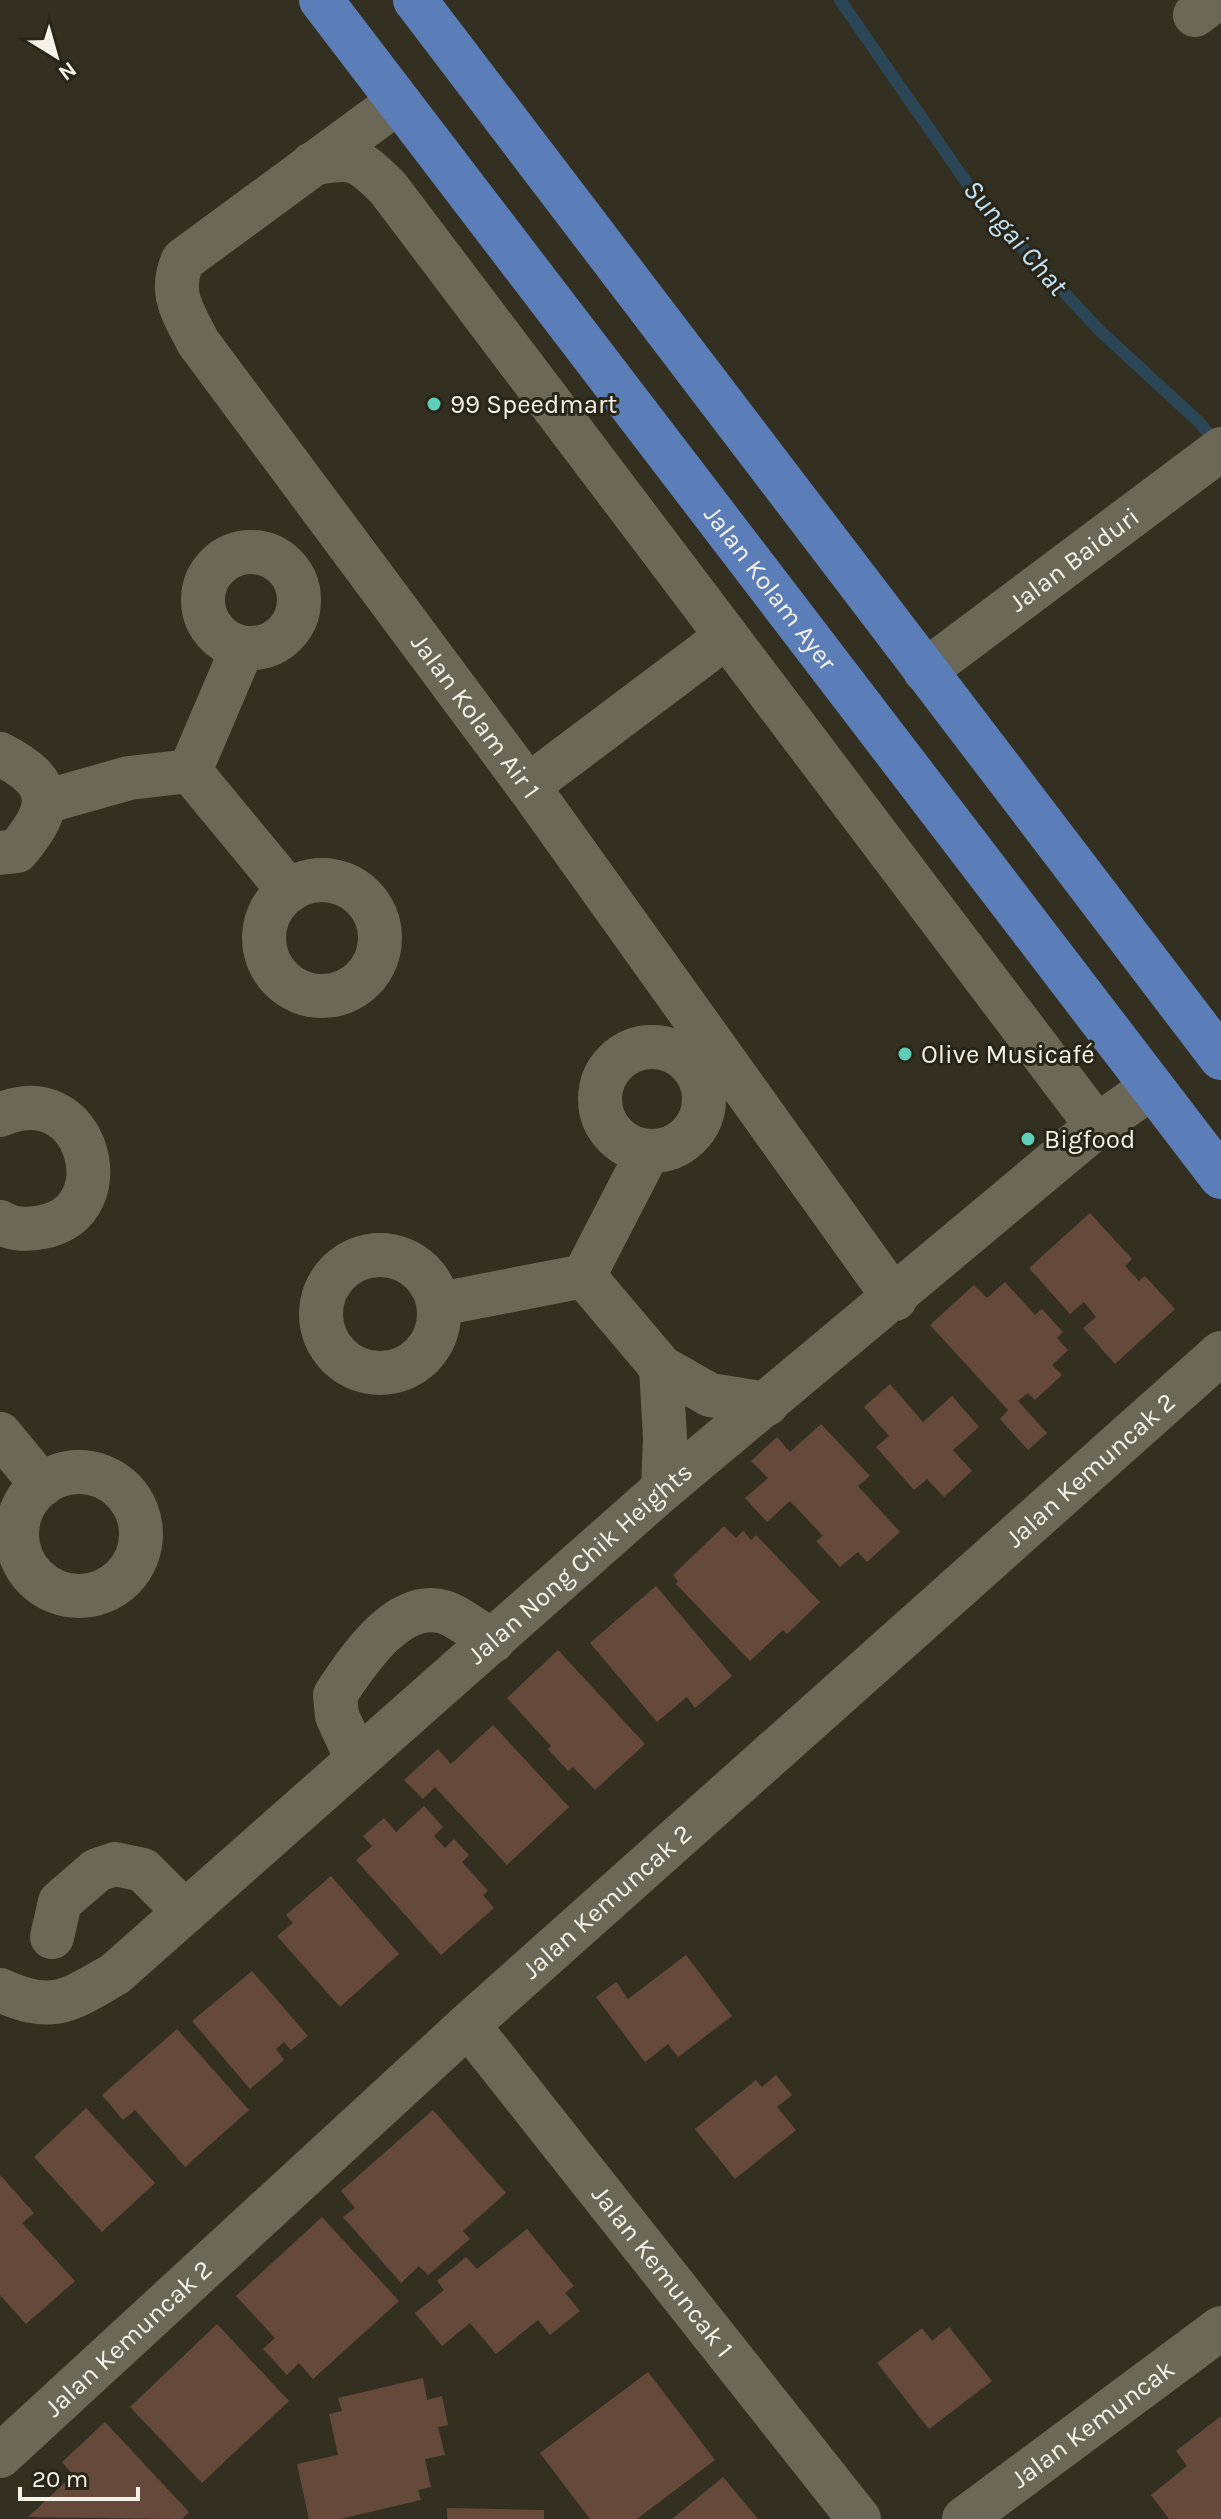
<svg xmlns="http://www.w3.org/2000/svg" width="1221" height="2519" font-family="Karla,sans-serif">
	<rect width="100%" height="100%" fill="#343021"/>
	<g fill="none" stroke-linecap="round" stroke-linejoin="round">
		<polyline stroke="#2b4657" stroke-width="12" points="840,0 980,202 1099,330 1199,422 1216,443"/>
	</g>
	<g fill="#654a3b">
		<polygon points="1090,1213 1132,1259 1125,1266 1139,1281 1145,1276 1175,1309 1115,1364 1083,1328 1096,1317 1084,1302 1070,1314 1029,1268"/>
		<polygon points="1005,1282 1035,1315 1042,1309 1063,1332 1057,1338 1068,1350 1052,1365 1062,1375 1035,1400 1028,1393 1018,1401 1047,1433 1028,1450 1000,1419 1008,1410 930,1325 974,1285 987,1298"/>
		<polygon points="890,1384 923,1422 952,1396 979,1427 953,1450 972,1471 944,1497 927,1479 914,1490 876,1447 889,1436 864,1407"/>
		<polygon points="821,1424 870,1476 858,1486 900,1532 867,1562 858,1552 840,1567 816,1541 823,1536 790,1501 767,1522 745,1498 768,1478 751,1461 777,1437 790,1452"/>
		<polygon points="724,1526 736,1538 743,1531 751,1540 756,1535 820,1602 787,1634 783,1630 750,1661 676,1584 678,1581 673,1575"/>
		<polygon points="656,1586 732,1676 695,1708 687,1697 657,1722 590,1643"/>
		<polygon points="558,1650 645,1744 595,1790 573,1767 568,1771 548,1749 551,1746 507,1698"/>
		<polygon points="493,1725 569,1807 507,1865 435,1787 423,1799 404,1780 438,1749 451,1764"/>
		<polygon points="424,1806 443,1827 434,1836 445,1848 454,1839 469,1855 462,1862 488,1891 483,1895 494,1908 441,1955 356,1860 372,1846 363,1836 384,1818 396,1832"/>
		<polygon points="331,1876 399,1954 340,2007 277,1936 293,1923 286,1915"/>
		<polygon points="686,1955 732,2016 678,2057 668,2044 645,2062 596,1997 616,1982 628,1999"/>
		<polygon points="252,1971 308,2036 291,2050 284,2042 276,2049 284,2060 250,2089 192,2021"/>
		<polygon points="177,2029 249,2110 185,2167 135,2110 123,2120 102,2095"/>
		<polygon points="776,2075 792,2095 777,2107 796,2130 735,2179 695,2129 756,2080 762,2087"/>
		<polygon points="86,2108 155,2183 102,2232 34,2157"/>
		<polygon points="433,2110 506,2193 463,2231 470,2239 428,2275 419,2266 401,2283 343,2217 355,2208 341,2191"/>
		<polygon points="0,2175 34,2213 22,2223 75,2281 26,2324 0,2295"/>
		<polygon points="322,2217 399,2301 313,2379 299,2363 287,2375 263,2349 275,2338 236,2296"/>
		<polygon points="527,2229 574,2286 565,2293 580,2311 550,2335 538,2320 496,2354 470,2323 442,2346 415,2313 444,2290 437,2281 466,2257 477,2269"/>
		<polygon points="217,2324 289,2401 202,2483 130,2407"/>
		<polygon points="949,2327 992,2381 929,2429 877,2363 922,2328 932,2341"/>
		<polygon points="648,2372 715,2460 637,2519 590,2519 540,2453"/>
		<polygon points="423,2378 427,2400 442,2396 448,2425 438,2427 445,2455 425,2459 431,2487 418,2490 421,2500 340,2519 309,2519 297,2464 338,2455 329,2414 342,2411 338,2398"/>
		<polygon points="1221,2416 1221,2519 1169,2519 1151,2495 1187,2466 1176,2451"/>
		<polygon points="105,2422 189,2512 182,2519 28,2517 73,2475 62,2462"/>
		<polygon points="723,2477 758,2519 672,2519"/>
		<polygon points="447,2508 544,2510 544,2519 447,2519"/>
	</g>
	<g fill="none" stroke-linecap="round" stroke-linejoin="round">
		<g stroke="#6c6857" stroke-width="44">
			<polyline points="1195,15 1215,0"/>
			<path id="s1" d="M398,102L183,260C168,293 183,312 198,342L528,786L895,1299"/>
			<path d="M312,164C354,156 358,158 388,188L1097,1126"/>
			<circle cx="251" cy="600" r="48"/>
			<path id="s2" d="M925,671L1221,449"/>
			<path d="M0,754C54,782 56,805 17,851L0,853"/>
			<polyline points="190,771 289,891"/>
			<polyline points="190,771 242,649"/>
			<polyline points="528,786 726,637"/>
			<polyline points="44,802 129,778 190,771"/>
			<circle cx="322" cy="938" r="58"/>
			<circle cx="652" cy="1099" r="52"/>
			<path d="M0,1115C89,1076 124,1213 42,1227C28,1230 13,1230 0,1222"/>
			<circle cx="380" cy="1314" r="59"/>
			<polyline points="584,1276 661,1367 710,1395 767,1404"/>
			<polyline points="584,1276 648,1152"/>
			<polyline points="440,1304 584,1276"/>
			<polyline points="661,1367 665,1437 663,1489"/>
			<polyline points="0,1434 42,1485"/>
			<circle cx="79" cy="1534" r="62"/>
			<path d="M356,1757L337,1716L335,1695C356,1664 397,1598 444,1612C460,1617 478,1633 493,1641"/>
			<polyline points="52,1937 60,1902 97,1870 115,1864 143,1870 185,1912"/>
			<path id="s3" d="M0,1990C53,2014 68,2001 115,1974L663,1489L1097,1126L1152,1087"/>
			<path id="s4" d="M468,2025L859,2519"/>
			<path id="s5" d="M0,2456L468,2025L1221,1353"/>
			<path id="s6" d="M964,2519L1221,2328"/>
		</g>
		<g stroke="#5c7eb8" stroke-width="44">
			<path id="s7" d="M321,0L1221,1177"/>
			<polyline points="415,0 1221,1058"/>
		</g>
	</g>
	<g fill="#5cceba" stroke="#2a2617" stroke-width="3">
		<circle cx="434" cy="404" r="8"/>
		<circle cx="905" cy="1054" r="8"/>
		<circle cx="1028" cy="1139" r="8"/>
	</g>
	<g text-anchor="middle" stroke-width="6" stroke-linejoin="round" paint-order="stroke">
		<g font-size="26" fill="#f4f1e8" stroke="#2a2617" text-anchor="start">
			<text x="450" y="413">99 Speedmart</text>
			<text x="921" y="1063">Olive Musicafé</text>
			<text x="1044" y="1148">Bigfood</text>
		</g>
		<g font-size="26" fill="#f4f1e8" stroke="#2a2617">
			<text dy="9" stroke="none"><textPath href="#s2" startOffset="186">Jalan Baiduri</textPath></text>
			<text dy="9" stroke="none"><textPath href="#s7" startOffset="740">Jalan Kolam Ayer</textPath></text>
			<text dy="9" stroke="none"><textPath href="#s1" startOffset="820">Jalan Kolam Air 1</textPath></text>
			<text dy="9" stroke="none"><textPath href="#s5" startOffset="1470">Jalan Kemuncak 2</textPath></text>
			<text dy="9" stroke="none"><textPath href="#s3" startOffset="744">Jalan Nong Chik Heights</textPath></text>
			<text dy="9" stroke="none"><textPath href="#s5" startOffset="822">Jalan Kemuncak 2</textPath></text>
			<text dy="9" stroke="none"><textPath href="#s4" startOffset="314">Jalan Kemuncak 1</textPath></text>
			<text dy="9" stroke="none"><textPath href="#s5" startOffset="174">Jalan Kemuncak 2</textPath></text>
			<text dy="9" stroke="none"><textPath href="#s6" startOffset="160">Jalan Kemuncak</textPath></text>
		</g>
		<g font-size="28" font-style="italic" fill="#c3e4f8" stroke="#2a2617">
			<text transform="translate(1016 237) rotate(49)" y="10">Sungai Chat</text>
		</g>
	</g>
	<g transform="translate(56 56) rotate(143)" stroke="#2a2617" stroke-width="6" paint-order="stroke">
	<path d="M0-6L14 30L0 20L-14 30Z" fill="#f4f1e8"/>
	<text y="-12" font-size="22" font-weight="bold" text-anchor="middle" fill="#f4f1e8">N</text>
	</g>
	<path d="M20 2487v12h118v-12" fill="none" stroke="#f4f1e8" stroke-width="4"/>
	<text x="32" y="2487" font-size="24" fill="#f4f1e8" stroke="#2a2617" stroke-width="6" paint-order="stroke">20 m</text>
</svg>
